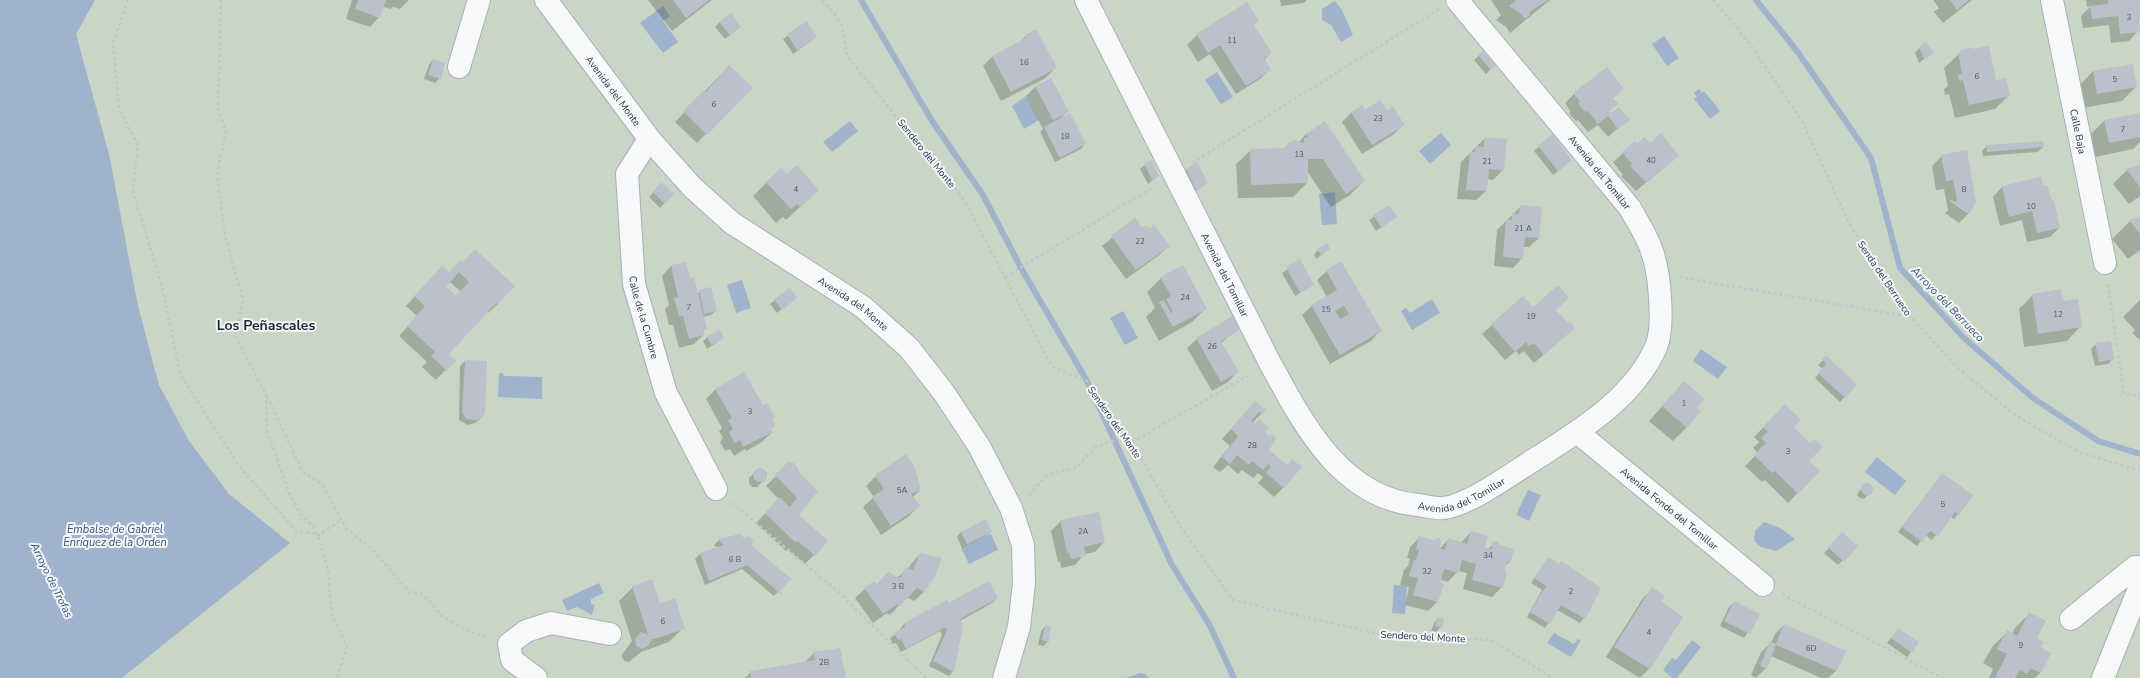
<svg xmlns="http://www.w3.org/2000/svg" width="2140" height="678" font-family="'Nunito Sans',sans-serif">
	<rect width="100%" height="100%" fill="#e4e7ec"/>
	<rect fill="#c9d6c5" x="0" y="0" width="2140" height="678"/>
	<g fill="#9fb4cc">
		<polygon points="0,0 95,0 76,34 109,154 138,306 159,385 189,441 229,494 290,543 122,678 0,678"/>
		<polygon points="1335,1 1342,10 1353,35 1341,42 1331,25 1322,20 1322,9"/>
		<polygon points="663,6 670,16 663,21 678,42 663,53 640,23"/>
		<polygon points="1664,36 1679,58 1667,66 1652,44"/>
		<polygon points="1217,72 1233,97 1221,104 1205,80"/>
		<polygon points="1699,89 1702,93 1704,91 1720,111 1710,119 1694,99 1697,97 1694,93"/>
		<polygon points="1026,96 1039,120 1024,129 1012,106"/>
		<polygon points="850,121 858,131 832,152 823,142"/>
		<polygon points="1441,133 1451,145 1430,164 1419,151"/>
		<polygon points="1335,192 1337,224 1322,225 1319,194"/>
		<polygon points="742,280 751,308 736,313 727,285"/>
		<polygon points="1432,299 1440,313 1412,330 1401,311 1406,308 1410,313"/>
		<polygon points="1123,311 1138,338 1125,345 1110,318"/>
		<polygon points="1701,349 1727,367 1718,379 1693,361"/>
		<polygon points="499,373 503,373 504,376 542,377 542,399 498,397"/>
		<polygon points="1877,457 1906,481 1895,495 1865,472"/>
		<polygon points="1528,490 1541,495 1529,521 1516,515"/>
		<polygon points="1764,522 1780,528 1795,539 1776,551 1761,547 1754,541 1755,531"/>
		<polygon points="991,534 998,550 969,564 961,548"/>
		<polygon points="599,583 604,593 591,599 591,604 595,605 592,615 577,607 567,611 562,600"/>
		<polygon points="1394,585 1407,586 1405,614 1392,613"/>
		<polygon points="1554,633 1574,644 1578,639 1581,640 1571,657 1547,643"/>
		<polygon points="1692,640 1701,647 1677,678 1672,678 1663,670 1672,658 1676,660"/>
		<polygon points="1140,673 1145,674 1149,678 1126,678"/>
	</g>
	<g fill="#0003" fill-rule="evenodd">
		<polygon points="352,0 409,0 400,9 393,7 390,9 384,7 379,17 370,27 346,19"/>
		<polygon points="648,0 712,0 672,31"/>
		<polygon points="1280,0 1307,0 1304,3 1281,6"/>
		<polygon points="1491,0 1550,0 1510,33 1506,27 1496,20 1501,15"/>
		<polygon points="1933,0 1972,0 1943,23 1934,12 1939,8"/>
		<polygon points="2086,0 2140,0 2138,31 2129,41 2111,43 2109,25 2083,28 2081,16 2091,6 2087,7"/>
		<polygon points="1258,20 1253,25 1271,53 1264,60 1270,69 1260,79 1236,94 1210,54 1198,62 1187,45 1197,35"/>
		<polygon points="720,22 735,31 725,39 715,27"/>
		<polygon points="806,22 816,37 793,54 783,39"/>
		<polygon points="1026,36 1055,68 1046,78 1001,101 983,66 993,56 1019,43"/>
		<polygon points="1919,48 1932,53 1919,63 1915,53"/>
		<polygon points="1962,51 2009,95 1995,109 1955,118 1949,94 1945,95 1944,89 1948,86 1944,68"/>
		<polygon points="1483,52 1494,66 1486,74 1474,60"/>
		<polygon points="433,60 440,78 435,83 424,79 429,65"/>
		<polygon points="2132,65 2136,87 2122,101 2083,108 2079,86 2093,71"/>
		<polygon points="729,66 751,88 697,143 675,122"/>
		<polygon points="1051,79 1068,111 1060,119 1085,144 1081,149 1055,162 1040,132 1043,129 1026,96 1035,87"/>
		<polygon points="1623,89 1612,99 1609,112 1611,114 1628,119 1608,137 1598,125 1588,132 1578,120 1576,121 1571,116 1569,113 1571,112 1565,103 1574,94"/>
		<polygon points="1365,111 1387,112 1403,125 1394,134 1362,154 1342,122 1351,113"/>
		<polygon points="2140,114 2140,142 2133,149 2095,157 2090,135 2104,121"/>
		<polygon points="1306,134 1364,181 1350,195 1331,207 1307,171 1307,183 1293,197 1238,198 1236,164 1251,150 1284,149 1289,144 1299,142"/>
		<polygon points="1485,138 1503,170 1493,180 1487,179 1486,191 1476,200 1457,199 1461,162"/>
		<polygon points="2042,142 2043,147 2038,152 1983,156 1982,151 1987,146"/>
		<polygon points="1635,143 1637,145 1649,144 1678,156 1636,191 1621,176 1623,175 1613,162"/>
		<polygon points="1539,147 1567,164 1553,175 1534,151"/>
		<path d="M1966,152L1969,213L1959,223L1945,213L1948,210L1944,189L1936,190L1932,166L1942,156ZM1951,200L1967,211V213L1950,201Z"/>
		<polygon points="1150,161 1158,176 1148,184 1140,169"/>
		<polygon points="1197,163 1207,182 1192,194 1182,174"/>
		<polygon points="2140,166 2140,196 2129,204 2113,184 2127,170"/>
		<polygon points="767,182 818,190 786,220 783,217 776,223 753,196"/>
		<polygon points="661,184 673,194 660,208 649,197"/>
		<polygon points="2002,187 2043,187 2049,192 2059,228 2050,237 2027,242 2022,220 2000,226 1993,197"/>
		<polygon points="1389,206 1396,217 1376,231 1369,220"/>
		<polygon points="1521,206 1539,238 1529,247 1523,247 1522,258 1513,268 1494,266 1497,230"/>
		<polygon points="2140,218 2140,250 2128,259 2112,239 2130,221"/>
		<polygon points="1135,219 1142,229 1169,246 1159,255 1126,279 1102,246"/>
		<polygon points="1329,249 1316,259 1314,255 1318,250"/>
		<polygon points="1300,261 1313,285 1295,296 1282,273"/>
		<path d="M463,263L498,304L488,313L487,312L447,354L454,361L436,380L422,367L427,362L399,336L417,316L406,306L433,277L449,273ZM449,281L461,292L456,297L444,287Z"/>
		<polygon points="685,263 689,279 697,293 710,288 716,310 711,315 703,317 706,329 702,332 703,335 694,344 679,348 673,325 669,325 665,309 669,305 662,276 671,266"/>
		<polygon points="1327,271 1380,331 1371,341 1330,364 1302,315 1312,306 1327,297 1317,280"/>
		<polygon points="1161,278 1206,308 1192,322 1159,341 1146,317 1155,308 1147,292"/>
		<polygon points="2033,295 2063,302 2081,326 2067,341 2024,347 2019,309"/>
		<polygon points="1523,297 1533,308 1555,310 1564,337 1534,363 1524,351 1519,355 1516,351 1505,360 1482,334"/>
		<polygon points="796,298 777,313 770,304 775,300"/>
		<polygon points="2140,300 2140,340 2132,333 2135,330 2123,317"/>
		<polygon points="1238,329 1221,343 1237,372 1228,382 1212,391 1187,348 1197,339"/>
		<polygon points="708,337 723,338 707,349 703,341"/>
		<polygon points="2096,344 2113,359 2108,364 2095,366 2091,349"/>
		<polygon points="1826,357 1856,385 1840,402 1815,378 1823,369 1818,365"/>
		<polygon points="465,361 480,419 475,423 468,425 459,420 460,366"/>
		<polygon points="1684,382 1696,408 1687,427 1673,441 1649,421"/>
		<polygon points="716,389 763,406 774,417 771,420 774,426 770,429 772,432 762,442 746,451 745,449 734,456 730,449 725,451 720,442 723,438 719,431 722,428 706,399"/>
		<polygon points="1255,402 1261,414 1252,423 1263,433 1268,450 1284,487 1274,497 1258,483 1263,477 1258,473 1253,478 1242,470 1238,474 1228,465 1220,472 1213,467 1230,446 1222,439"/>
		<polygon points="1785,405 1808,461 1819,471 1788,503 1765,480 1762,482 1745,466 1758,453 1753,448 1759,442 1754,437"/>
		<polygon points="906,455 920,490 913,497 919,506 909,516 881,535 863,507 874,497 866,486 876,476"/>
		<polygon points="789,463 798,473 798,515 814,555 805,564 788,550 786,551 756,523 779,499 766,486"/>
		<polygon points="758,469 763,469 767,473 766,478 757,487 752,487 749,483 749,478"/>
		<polygon points="1942,474 1958,514 1954,519 1951,517 1932,540 1925,535 1917,546 1898,532"/>
		<polygon points="1866,485 1872,488 1871,492 1864,499 1860,498 1857,495 1859,491"/>
		<polygon points="985,521 991,532 986,536 962,548 957,537 961,532"/>
		<polygon points="1061,521 1104,542 1095,552 1084,554 1075,565 1061,568 1060,561 1058,562 1051,531"/>
		<polygon points="1471,532 1484,548 1488,549 1493,544 1510,561 1505,566 1502,587 1492,597 1463,589 1467,573 1458,571 1448,582 1440,580 1439,583 1442,584 1437,602 1428,611 1405,605 1409,587 1400,585 1404,570 1408,566 1410,559 1407,558 1410,547 1420,537 1438,550 1449,539 1461,543"/>
		<polygon points="739,536 750,545 778,592 774,596 742,569 705,585 695,559 700,554 718,548 714,545 719,540"/>
		<polygon points="1838,538 1857,546 1838,565 1824,553"/>
		<polygon points="920,554 924,592 914,601 907,597 890,615 887,613 873,623 855,598 865,589 897,578 907,569 908,569 911,564"/>
		<polygon points="1548,558 1559,565 1561,562 1582,575 1581,577 1584,618 1580,623 1557,610 1545,628 1527,617 1542,590 1531,583"/>
		<polygon points="633,587 659,604 683,628 669,642 641,652 629,662 624,661 621,656 632,641 619,601"/>
		<polygon points="1652,589 1659,602 1682,617 1649,669 1640,678 1606,657 1643,598"/>
		<polygon points="997,598 992,603 960,621 953,671 949,676 929,666 942,635 940,631 901,652 896,643 893,644 890,638 901,631 900,629 904,624 946,601 948,605"/>
		<polygon points="1734,602 1759,615 1744,638 1720,626 1729,607"/>
		<polygon points="2029,614 2039,648 2050,653 2040,673 2035,678 1989,678 1993,669 1983,663 1993,646 2007,632 2012,634 2015,628"/>
		<polygon points="1438,618 1441,627 1436,632 1431,631 1434,623"/>
		<polygon points="1784,625 1844,651 1836,671 1828,678 1821,678 1771,656 1766,668 1756,678 1751,675 1761,652 1771,643 1775,634"/>
		<polygon points="1045,626 1048,641 1044,646 1038,645 1041,631"/>
		<polygon points="1898,629 1911,652 1907,657 1887,643"/>
		<polygon points="814,653 845,678 745,678 751,672 804,663"/>
	</g>
	<g fill="none" stroke-linecap="round" stroke-linejoin="round">
		<g stroke="#9fb4cc" stroke-width="6">
			<polyline points="861,0 932,121 983,195 1021,268 1087,381 1172,565 1209,624 1234,678"/>
			<polyline points="1756,0 1797,51 1871,158 1900,268 1964,338 2033,398 2098,441 2140,454"/>
		</g>
	</g>
	<g fill="#bbc0ca" fill-rule="evenodd">
		<polygon points="358,0 386,0 380,18 355,9"/>
		<polygon points="673,0 709,0 686,18"/>
		<polygon points="1515,0 1548,0 1528,13 1531,14 1525,19 1520,13 1509,6 1516,1"/>
		<polygon points="1950,0 1969,0 1957,10"/>
		<polygon points="2108,0 2140,0 2140,18 2138,18 2140,32 2120,34 2118,16 2092,19 2090,6 2108,4"/>
		<polygon points="1247,2 1259,21 1253,24 1272,53 1264,58 1271,70 1246,86 1220,45 1208,53 1196,34"/>
		<polygon points="731,13 741,27 730,35 719,22"/>
		<polygon points="807,21 817,37 797,50 787,34"/>
		<polygon points="1036,29 1057,68 1011,92 992,56 1026,38 1025,35"/>
		<polygon points="1926,42 1934,53 1924,59 1919,47"/>
		<polygon points="1989,46 1996,80 2006,78 2010,96 1969,105 1963,80 1959,81 1958,74 1962,74 1958,53 1962,52 1961,50 1973,47 1973,49"/>
		<polygon points="1483,51 1496,66 1491,70 1478,55"/>
		<polygon points="433,59 445,63 441,79 428,75"/>
		<polygon points="2133,64 2137,87 2097,94 2093,71"/>
		<polygon points="729,65 753,88 707,135 683,111 704,90 706,92"/>
		<polygon points="1607,67 1624,89 1613,98 1618,104 1610,111 1611,113 1619,107 1630,120 1618,129 1608,116 1598,124 1588,111 1585,112 1580,106 1578,103 1580,101 1573,93"/>
		<polygon points="1051,78 1069,112 1053,120 1035,86"/>
		<polygon points="1380,100 1387,110 1393,107 1405,125 1372,145 1351,112 1362,105 1365,110"/>
		<polygon points="1070,113 1086,144 1060,158 1044,127"/>
		<polygon points="2140,113 2140,137 2109,143 2104,120"/>
		<polygon points="1325,121 1365,181 1346,194 1323,159 1308,159 1308,183 1251,185 1250,149 1286,148 1288,143 1295,140 1304,143 1304,138 1308,138 1306,134"/>
		<polygon points="1661,133 1679,156 1646,182 1630,166 1632,164 1622,152 1635,141 1637,143 1645,137 1650,143"/>
		<polygon points="1552,134 1572,160 1558,171 1538,146"/>
		<polygon points="1484,137 1507,139 1504,171 1489,169 1487,191 1466,190 1470,152 1475,152 1476,146 1484,147"/>
		<polygon points="2043,141 2044,147 1987,152 1986,145"/>
		<polygon points="1967,150 1976,202 1969,214 1954,203 1957,200 1953,180 1946,181 1941,155"/>
		<polygon points="1151,160 1159,176 1152,180 1144,163"/>
		<polygon points="1197,162 1208,183 1196,190 1186,169"/>
		<polygon points="797,165 819,190 800,207 797,204 791,209 766,182 781,168 787,174"/>
		<polygon points="2140,165 2140,187 2126,169"/>
		<polygon points="2041,177 2043,186 2047,185 2052,201 2054,200 2060,228 2037,233 2032,211 2009,217 2002,186"/>
		<polygon points="661,182 674,194 665,204 653,192"/>
		<polygon points="1389,205 1397,217 1381,227 1373,215"/>
		<polygon points="1520,205 1542,207 1539,238 1525,237 1523,259 1503,257 1506,219 1512,220 1512,213 1519,214"/>
		<polygon points="2140,217 2140,234 2129,220"/>
		<polygon points="1135,218 1142,227 1146,226 1150,228 1154,225 1170,246 1136,270 1111,236"/>
		<polygon points="1327,243 1330,249 1321,255 1317,249"/>
		<path d="M475,249L515,286L498,304L496,303L449,354L456,361L447,371L431,356L435,352L407,326L425,306L414,296L442,266L449,272L460,260L463,262ZM459,272L469,282L456,296L446,287Z"/>
		<polygon points="1300,259 1314,285 1300,293 1286,267"/>
		<path d="M1341,261L1382,331L1340,355L1311,305L1337,290L1326,270ZM1344,306L1349,314L1340,319L1335,311Z"/>
		<polygon points="686,262 690,278 694,277 707,329 703,330 704,335 689,339 683,316 679,316 674,298 678,297 671,265"/>
		<polygon points="1183,265 1207,309 1173,327 1159,302 1164,300 1171,313 1173,312 1166,299 1171,296 1160,277"/>
		<polygon points="1558,285 1569,298 1556,310 1569,324 1570,322 1575,328 1544,355 1534,343 1529,346 1526,342 1515,352 1491,324 1523,296 1533,307"/>
		<polygon points="711,287 717,311 704,314 699,290"/>
		<polygon points="790,288 797,298 782,310 774,299"/>
		<polygon points="2061,289 2064,301 2078,299 2082,327 2038,334 2032,294"/>
		<polygon points="1233,316 1239,330 1221,341 1239,372 1221,382 1196,338"/>
		<polygon points="720,330 724,338 711,345 707,336"/>
		<polygon points="2111,341 2114,359 2099,362 2095,343"/>
		<polygon points="1826,355 1857,385 1845,398 1818,373 1826,364 1822,360"/>
		<polygon points="465,360 487,361 485,413 483,417 477,420 466,419 462,412"/>
		<polygon points="744,372 763,405 767,403 775,418 772,419 775,426 771,428 773,432 743,447 740,440 735,443 729,432 733,429 728,420 732,418 715,389"/>
		<polygon points="1684,381 1705,399 1697,407 1701,411 1687,428 1662,406"/>
		<polygon points="1255,401 1266,410 1262,415 1259,412 1251,421 1255,424 1259,419 1269,428 1265,433 1268,435 1274,436 1276,439 1269,450 1287,465 1292,459 1302,467 1284,488 1266,473 1271,467 1268,464 1263,470 1252,461 1249,465 1237,455 1230,464 1222,457 1238,436 1231,429"/>
		<polygon points="1785,404 1801,420 1794,427 1810,443 1814,439 1823,447 1809,461 1820,471 1798,494 1775,471 1772,473 1754,455 1766,443 1761,438 1768,432 1763,427"/>
		<polygon points="906,454 914,465 921,490 911,494 920,506 891,526 872,497 884,489 875,475"/>
		<polygon points="788,462 794,463 798,468 799,472 818,491 799,515 828,541 815,556 798,541 795,542 765,513 779,497 790,507 797,498 775,475"/>
		<circle cx="760" cy="475" r="7"/>
		<polygon points="1942,473 1973,495 1959,515 1955,512 1938,536 1930,531 1922,542 1902,527"/>
		<circle cx="1867" cy="489" r="6"/>
		<polygon points="1099,512 1105,542 1084,547 1086,556 1071,559 1069,552 1067,553 1060,520"/>
		<polygon points="986,519 992,532 967,544 961,532"/>
		<polygon points="1471,531 1488,536 1485,548 1491,549 1492,543 1497,541 1500,545 1514,549 1511,561 1507,561 1504,571 1507,572 1503,588 1472,580 1476,564 1462,560 1459,573 1444,569 1440,583 1444,584 1438,602 1413,595 1418,578 1409,576 1414,560 1416,560 1419,550 1416,549 1419,536 1433,540 1439,538 1441,542 1439,548 1445,550 1448,538 1467,544"/>
		<polygon points="1842,532 1858,546 1844,562 1828,547"/>
		<polygon points="740,534 744,538 749,536 754,541 751,545 794,581 790,580 780,591 782,595 747,565 709,581 700,553 724,545 718,539"/>
		<polygon points="920,553 942,558 934,578 924,592 917,588 900,606 898,604 883,614 864,588 874,581 877,584 888,572 900,578 906,567 913,570"/>
		<polygon points="1548,557 1559,564 1561,561 1601,588 1585,619 1561,605 1550,624 1530,612 1546,586 1534,578"/>
		<polygon points="652,579 660,603 675,598 685,629 651,640 648,646 642,649 636,646 635,639 641,632 648,635 632,586"/>
		<polygon points="989,581 998,598 960,619 963,625 954,672 933,661 947,630 945,627 906,649 901,639 898,640 894,633 905,627 904,623 947,600 948,603"/>
		<polygon points="1652,587 1665,596 1661,601 1683,617 1650,669 1614,647"/>
		<polygon points="1734,601 1760,614 1750,634 1724,621"/>
		<polygon points="2029,612 2046,621 2037,638 2044,642 2041,647 2051,653 2041,673 2030,668 2027,674 2020,670 2015,678 1995,678 2007,654 1997,649 2007,630 2017,636"/>
		<polygon points="1438,617 1444,619 1442,628 1435,626"/>
		<polygon points="1784,624 1846,651 1837,671 1776,645 1767,669 1760,666 1770,641 1776,644"/>
		<polygon points="1045,625 1051,627 1049,642 1042,640"/>
		<polygon points="1898,628 1919,642 1912,653 1891,638"/>
		<polygon points="840,648 846,678 751,678 750,671 815,660 813,652"/>
	</g>
	<g fill="none" stroke-linecap="round" stroke-linejoin="round">
		<g stroke="#a9aeb7" stroke-width="24">
			<g id="minor">
				<path id="s1" d="M546,0L651,141L692,187L732,223L863,307L909,348L944,393L979,446L1011,508L1023,545L1024,583L1019,627L1004,678"/>
				<path id="s2" d="M1086,0L1270,363C1303,424 1341,498 1418,505C1426,506 1436,509 1444,508C1472,504 1515,471 1540,456C1584,428 1634,397 1656,347C1662,333 1661,312 1660,298C1659,279 1657,263 1650,246C1645,233 1637,221 1630,208L1457,0"/>
				<path id="s3" d="M2052,0L2105,263"/>
				<polyline points="459,67 479,0"/>
				<path id="s4" d="M651,141L644,147L627,174L634,284L666,393L716,489"/>
				<path id="s5" d="M1577,432L1763,585"/>
				<polyline points="2071,619 2135,567 2140,567"/>
				<polyline points="536,678 512,660 509,644 526,631 551,623 610,634"/>
				<polyline points="2103,678 2140,586"/>
			</g>
		</g>
		<g stroke="#c2c5cb" stroke-width="2.5" stroke-dasharray="3 3" stroke-linecap="butt">
			<polyline points="128,0 113,43 119,109 138,145 133,192 162,286 180,374 239,466 296,531 317,534"/>
			<polyline points="221,0 218,108 226,131 217,175 225,235 243,300 235,335 266,394 267,431 289,493 301,515 314,527 317,534 328,569 332,615 347,647 337,678"/>
			<polyline points="822,0 841,22 847,56 966,203 1052,367 1087,381 1132,442 1180,526 1233,600 1383,635 1491,640 1553,678"/>
			<polyline points="1713,0 1747,40 1802,121 1850,225 1911,317 1959,369 2015,415 2079,452 2140,471"/>
			<polyline points="1192,163 1439,9"/>
			<polyline points="1005,277 1155,186"/>
			<polyline points="1679,277 1911,317"/>
			<polyline points="2108,284 2124,394 2140,396"/>
			<polyline points="267,396 303,472 322,484 346,528 373,550 409,592 423,594 442,616 468,631 490,638"/>
			<polyline points="1132,442 1251,374"/>
			<polyline points="1029,495 1048,474 1076,468 1094,448 1127,435"/>
			<polyline points="732,503 835,589 926,678"/>
			<polyline points="317,536 341,520"/>
			<polyline points="1782,594 1943,678"/>
		</g>
		<use href="#minor" stroke="#f7f8fa" stroke-width="22"/>
	</g>
	<g text-anchor="middle" stroke-width="4" stroke-linejoin="round" paint-order="stroke">
		<g font-size="8" fill="#4f5766">
			<text x="2129" y="20">3</text>
			<text x="1232" y="43">11</text>
			<text x="1024" y="65">16</text>
			<text x="1977" y="79">6</text>
			<text x="2115" y="82">5</text>
			<text x="714" y="107">6</text>
			<text x="1378" y="121">23</text>
			<text x="2123" y="132">7</text>
			<text x="1065" y="139">18</text>
			<text x="1299" y="157">13</text>
			<text x="1651" y="163">40</text>
			<text x="1487" y="164">21</text>
			<text x="796" y="192">4</text>
			<text x="1964" y="192">8</text>
			<text x="2031" y="209">10</text>
			<text x="1523" y="231">21 A</text>
			<text x="1140" y="244">22</text>
			<text x="1185" y="300">24</text>
			<text x="689" y="310">7</text>
			<text x="1326" y="312">15</text>
			<text x="2058" y="317">12</text>
			<text x="1531" y="319">19</text>
			<text x="1212" y="349">26</text>
			<text x="1684" y="406">1</text>
			<text x="750" y="414">3</text>
			<text x="1252" y="448">28</text>
			<text x="1788" y="454">3</text>
			<text x="902" y="493">5A</text>
			<text x="1943" y="507">5</text>
			<text x="1083" y="534">2A</text>
			<text x="1488" y="558">34</text>
			<text x="735" y="562">6 B</text>
			<text x="1427" y="574">32</text>
			<text x="898" y="589">3 B</text>
			<text x="1571" y="594">2</text>
			<text x="663" y="624">6</text>
			<text x="1649" y="635">4</text>
			<text x="2021" y="648">9</text>
			<text x="1811" y="651">6D</text>
			<text x="824" y="665">2B</text>
		</g>
		<g font-size="10" fill="#2b3445" stroke="#f4f6f9">
			<text dy="4" stroke="none"><textPath href="#s1" startOffset="113">Avenida del Monte</textPath></text>
			<text dy="4" stroke="none"><textPath href="#s3" startOffset="134">Calle Baja</textPath></text>
			<text transform="translate(927 153) rotate(51)" y="4">Sendero del Monte</text>
			<text transform="translate(1600 172) rotate(51)" y="4">Avenida del Tomillar</text>
			<text dy="4" stroke="none"><textPath href="#s2" startOffset="308">Avenida del Tomillar</textPath></text>
			<text transform="translate(1885 278) rotate(56)" y="4">Senda del Berrueco</text>
			<text dy="4" stroke="none"><textPath href="#s1" startOffset="437">Avenida del Monte</textPath></text>
			<text dy="4" stroke="none"><textPath href="#s4" startOffset="186">Calle de la Cumbre</textPath></text>
			<text transform="translate(1115 422) rotate(55)" y="4">Sendero del Monte</text>
			<text dy="4" stroke="none"><textPath href="#s2" startOffset="668">Avenida del Tomillar</textPath></text>
			<text dy="4" stroke="none"><textPath href="#s5" startOffset="120">Avenida Fondo del Tomillar</textPath></text>
			<text transform="translate(1423 636) rotate(3)" y="4">Sendero del Monte</text>
		</g>
		<g font-size="11" font-style="italic" fill="#34527a" stroke="#f4f6f9">
			<text transform="translate(1948 304) rotate(46)" y="4">Arroyo del Berrueco</text>
			<text x="115" y="533">Embalse de Gabriel<tspan x="115" dy="13">Enríquez de la Orden</tspan></text>
			<text transform="translate(52 580) rotate(64)" y="4">Arroyo de Trofas</text>
		</g>
		<g font-size="14" font-weight="bold" fill="#1d2536" stroke="#f4f6f9">
			<text x="266" y="330">Los Peñascales</text>
		</g>
	</g>
</svg>
